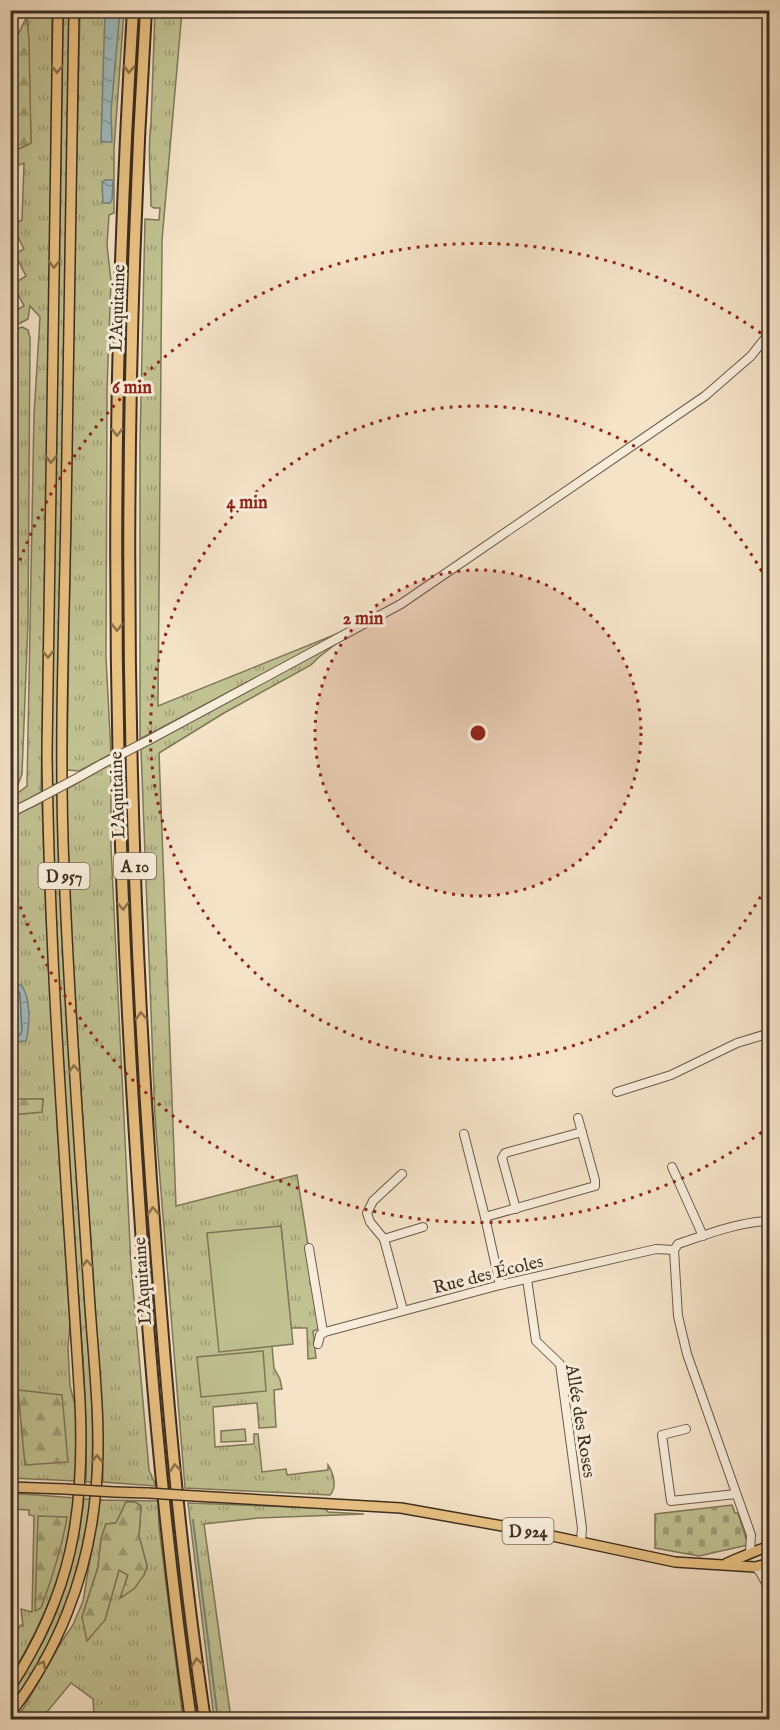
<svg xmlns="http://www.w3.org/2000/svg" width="780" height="1730" font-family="'IM FELL English',serif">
	<defs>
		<pattern id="grass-tufts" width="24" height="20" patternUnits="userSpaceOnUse" patternTransform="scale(1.5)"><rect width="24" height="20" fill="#c1c292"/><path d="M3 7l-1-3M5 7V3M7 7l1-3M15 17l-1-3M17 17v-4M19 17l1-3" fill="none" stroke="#9e9e77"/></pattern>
		<pattern id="forest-firs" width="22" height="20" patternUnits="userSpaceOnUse" patternTransform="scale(1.5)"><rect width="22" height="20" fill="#c1c292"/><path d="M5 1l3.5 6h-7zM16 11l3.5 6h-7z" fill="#9e9e77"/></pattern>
		<pattern id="cemetery-stones" width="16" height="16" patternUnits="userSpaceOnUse" patternTransform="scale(1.5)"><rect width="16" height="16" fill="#c1c292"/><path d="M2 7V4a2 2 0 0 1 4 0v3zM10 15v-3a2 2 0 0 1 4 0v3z" fill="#9e9e77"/></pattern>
		<pattern id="water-ripples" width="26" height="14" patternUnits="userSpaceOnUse" patternTransform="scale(1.5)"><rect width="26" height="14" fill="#a0bcc0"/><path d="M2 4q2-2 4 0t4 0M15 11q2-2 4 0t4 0" fill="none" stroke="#84999b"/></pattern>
	</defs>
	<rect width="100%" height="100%" fill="#f5e3c8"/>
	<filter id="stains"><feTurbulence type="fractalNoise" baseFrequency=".00333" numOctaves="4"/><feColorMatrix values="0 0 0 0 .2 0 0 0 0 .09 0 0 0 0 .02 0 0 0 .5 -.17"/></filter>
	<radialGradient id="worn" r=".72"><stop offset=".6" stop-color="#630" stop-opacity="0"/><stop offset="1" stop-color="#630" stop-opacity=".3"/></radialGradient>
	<g fill="url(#grass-tufts)" stroke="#7f7858" stroke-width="1.5" fill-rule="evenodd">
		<polygon points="69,10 58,783 50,786 63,11"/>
		<polygon points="27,11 52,11 51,242 41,792 11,809 11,798 27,786 34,415 40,317 30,306 28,319 11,328 11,313 24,306 13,284 26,276 15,254 24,249 12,225 22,220 24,163 14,167 11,159 10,153 31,142"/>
		<polygon points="80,11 124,11 114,149 114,213 109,215 107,245 111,281 107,390 106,657 111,754 79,771 67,770 75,229"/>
		<path d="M155,11H182L162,240L158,706L344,631L140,739V443L145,219L159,220L160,208H154L151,206C151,178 147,151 151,124Z"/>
		<polygon points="22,327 28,330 30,338 28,622 22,774 17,787 11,794 10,332"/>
		<path d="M346,636L319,657L311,665L224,713L159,753L176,1206L297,1175L321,1328L313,1331L316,1358L308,1359L307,1328H291L281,1226L219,1351L272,1346L274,1368L280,1379L282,1389L274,1390L276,1427L259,1428L257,1403L213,1407L215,1447L254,1444V1434H258L262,1472L286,1469L287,1475L328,1470V1465C334,1474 337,1487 330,1495L185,1488L155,1117L141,749Z"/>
		<polygon points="111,764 111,847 131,1265 149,1470 156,1486 103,1482 100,1386 68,887 67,789"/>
		<path d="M58,793C62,936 71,1077 80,1219C86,1306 95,1395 92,1482H86C88,1396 79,1309 73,1223C64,1082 55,940 51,798Z"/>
		<polygon points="42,802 46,913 71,1312 68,1347 70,1386 76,1409 76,1481 11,1478 10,1454 16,1454 10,1404 10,1338 13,1336 10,1309 11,1115 42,1112 43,1099 11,1099 10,818"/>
		<path d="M11,1493L75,1498C68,1565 45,1620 11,1676L10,1639L21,1625L23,1626L21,1609L32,1612L34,1516L29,1515V1510L12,1509L11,1514Z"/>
		<path d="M84,1499H91C85,1544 76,1591 56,1633C43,1659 27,1683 11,1708C10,1685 35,1659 45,1638C66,1594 78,1547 84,1499Z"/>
		<path d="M100,1500L158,1501L159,1527L183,1719H91L94,1715L93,1699L71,1683L41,1719L15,1720L23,1709L62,1641L73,1625L83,1601ZM126,1502H135L141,1506L139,1536L147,1566L144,1575L121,1598L128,1574L119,1570L105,1620L82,1617L98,1567L101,1539L106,1524L116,1523Z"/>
		<polygon points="188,1503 325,1508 328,1512 364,1514 258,1518 204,1524 231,1719 214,1719"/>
	</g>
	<g fill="url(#forest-firs)" stroke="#7f7858" stroke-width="1.5">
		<polygon points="27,16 29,40 31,143 11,153 11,139 16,136 14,43"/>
		<polygon points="11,1099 43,1099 42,1112 11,1115"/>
		<polygon points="18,1390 62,1395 68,1462 25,1465"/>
		<polygon points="126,1502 135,1502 141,1506 139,1536 147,1566 144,1575 134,1589 120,1598 128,1575 119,1570 105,1620 87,1641 82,1617 98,1567 101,1539 106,1524 116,1523"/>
		<path d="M38,1516L67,1517C62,1548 52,1578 41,1608L35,1611Z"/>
	</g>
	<polygon fill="url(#cemetery-stones)" stroke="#7f7858" stroke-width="1.5" points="732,1505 735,1513 738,1513 748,1545 699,1556 655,1548 655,1514"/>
	<g fill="#c1c292" stroke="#7f7858" stroke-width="1.5">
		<polygon points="281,1226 293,1344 219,1352 207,1233"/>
		<polygon points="263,1351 266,1391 201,1397 197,1357"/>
		<polygon points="245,1429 246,1441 221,1442 221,1431"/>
	</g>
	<g fill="url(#water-ripples)" stroke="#78837f" stroke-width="1.5">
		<polygon points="105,11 120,11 111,111 112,142 101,142"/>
		<polygon points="105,180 113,180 112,200 110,203 103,203 102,182"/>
		<path d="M11,985H21C31,997 30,1026 26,1041L11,1042Z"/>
	</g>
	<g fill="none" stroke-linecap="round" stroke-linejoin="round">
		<polyline stroke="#6e756f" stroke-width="1.5" points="10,991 18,991 20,994 22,1031 20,1035 10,1036"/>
		<polyline stroke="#78837f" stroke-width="2" points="193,1520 218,1720"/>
		<g stroke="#6b5b48" stroke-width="10">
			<g id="minor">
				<polyline points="149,740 401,604 705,396 751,356 770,332"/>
				<polyline points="79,777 102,764"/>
				<polyline points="10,813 32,802"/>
				<polyline points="617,1092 671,1075 737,1043 770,1033"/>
				<polyline points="464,1134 485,1217 500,1285"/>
				<polyline points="672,1167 703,1236"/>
				<polyline points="402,1174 373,1201 367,1213 370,1222 384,1239 403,1310"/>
				<polyline points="516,1209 502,1158 505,1153 582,1132"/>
				<polyline points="485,1217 595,1186 595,1180 578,1118"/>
				<polyline points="384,1239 423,1227"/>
				<polyline points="309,1248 323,1332"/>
				<polyline points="674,1250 678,1316 687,1354 751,1535 750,1552"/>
				<path d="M674,1250L678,1244C708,1234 738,1222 770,1221"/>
				<polyline points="527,1279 536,1341 560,1364 582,1528 581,1542"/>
				<polyline points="318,1344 320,1335 325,1332 500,1285 656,1249 674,1250"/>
				<polyline points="686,1429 662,1435 671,1501 736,1494"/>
				<polyline points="755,1567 760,1572 770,1590"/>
			</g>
		</g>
		<g stroke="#3d2e1e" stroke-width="12">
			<g id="major">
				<polyline points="10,1487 65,1489"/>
				<polyline points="114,1492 148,1493"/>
				<polyline points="195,1496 401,1508 519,1529 675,1562 755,1567 770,1563"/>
				<path d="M727,1563C742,1557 754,1551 770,1546"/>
				<path d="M10,1688C72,1593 85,1513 80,1402C67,1185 49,969 47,752L58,10"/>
				<path d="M10,1714C58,1651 87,1577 95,1499C103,1431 93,1360 89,1292C80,1150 69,1009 64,868C59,750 64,631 66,513C69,345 71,178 74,10"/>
			</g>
		</g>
		<g stroke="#3d2e1e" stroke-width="14">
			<g id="highway">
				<path d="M133,10C110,380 111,751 134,1120C146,1320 162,1521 191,1720"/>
				<path d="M146,10C122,400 124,791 151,1180C164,1360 178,1541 205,1720"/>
			</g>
		</g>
		<use href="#minor" stroke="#f8eddb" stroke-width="8"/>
		<use href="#major" stroke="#eac284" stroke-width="9"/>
		<use href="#highway" stroke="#eac284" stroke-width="10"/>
		<g stroke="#6b5b48" stroke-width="10" stroke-linecap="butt">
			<g id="minor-bridge">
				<polyline points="102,764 149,740"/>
				<polyline points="32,802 79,777"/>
			</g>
		</g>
		<g stroke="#3d2e1e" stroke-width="12" stroke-linecap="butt">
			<g id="major-bridge">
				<polyline points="65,1489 114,1492"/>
				<polyline points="148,1493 195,1496"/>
			</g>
		</g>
		<use href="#minor-bridge" stroke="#f8eddb" stroke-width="8"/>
		<use href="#major-bridge" stroke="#eac284" stroke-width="9"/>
	</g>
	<defs><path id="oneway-chevron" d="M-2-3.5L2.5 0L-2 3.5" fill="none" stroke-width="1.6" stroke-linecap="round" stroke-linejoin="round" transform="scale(1.5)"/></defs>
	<g stroke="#8b714c">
		<use href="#oneway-chevron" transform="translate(57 69) rotate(91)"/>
		<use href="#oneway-chevron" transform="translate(129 69) rotate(93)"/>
		<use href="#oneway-chevron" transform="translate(54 264) rotate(91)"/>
		<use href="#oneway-chevron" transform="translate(117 432) rotate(91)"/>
		<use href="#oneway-chevron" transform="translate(51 459) rotate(91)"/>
		<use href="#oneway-chevron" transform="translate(117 627) rotate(90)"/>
		<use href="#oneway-chevron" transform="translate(48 654) rotate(91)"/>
		<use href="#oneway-chevron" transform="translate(123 906) rotate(88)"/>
		<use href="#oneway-chevron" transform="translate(141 1016) rotate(-93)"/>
		<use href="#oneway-chevron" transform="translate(74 1069) rotate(-94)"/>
		<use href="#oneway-chevron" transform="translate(153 1211) rotate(-94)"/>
		<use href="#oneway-chevron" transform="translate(87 1264) rotate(-93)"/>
		<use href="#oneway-chevron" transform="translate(97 1459) rotate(-90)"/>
		<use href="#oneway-chevron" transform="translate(175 1468) rotate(-96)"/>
		<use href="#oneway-chevron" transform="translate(197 1662) rotate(-97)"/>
		<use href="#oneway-chevron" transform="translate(42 1665) rotate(-61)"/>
	</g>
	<circle cx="478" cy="733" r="163" fill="#8f2418" fill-opacity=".12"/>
	<g fill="none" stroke="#8f2418" stroke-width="3" stroke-dasharray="3 6">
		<circle cx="478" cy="733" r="163"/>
		<path d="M769 881A327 327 0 1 1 769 585"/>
		<path d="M769 1127A490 490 0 0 1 11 880M11 586A490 490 0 0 1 769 339"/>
	</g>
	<g text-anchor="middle" stroke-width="6" stroke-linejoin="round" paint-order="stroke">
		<g fill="#f8eddb" stroke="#756757" stroke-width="1.5">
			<rect x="114" y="853" width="42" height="26" rx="4.5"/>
			<rect x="38.5" y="863" width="51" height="26" rx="4.5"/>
			<rect x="502.5" y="1518" width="51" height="26" rx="4.5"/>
		</g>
		<g font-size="16" font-weight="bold" fill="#3d2e1e">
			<text x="135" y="872">A 10</text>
			<text x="64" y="882">D 957</text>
			<text x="528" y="1537">D 924</text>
		</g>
		<g font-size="18" fill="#3d2e1e" stroke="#f8eddb">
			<text transform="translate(117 308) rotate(-88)" y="6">L'Aquitaine</text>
			<text transform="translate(117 795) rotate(-92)" y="6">L'Aquitaine</text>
			<text transform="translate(488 1274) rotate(-14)" y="6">Rue des Écoles</text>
			<text transform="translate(142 1281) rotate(-94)" y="6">L'Aquitaine</text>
			<text transform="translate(581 1421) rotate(81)" y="6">Allée des Roses</text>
		</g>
	</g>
	<circle cx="478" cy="733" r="9" fill="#8f2418" stroke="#f8eddb" stroke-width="3"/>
	<g font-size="18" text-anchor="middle" font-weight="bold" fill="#8f2418" stroke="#f8eddb" stroke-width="6" stroke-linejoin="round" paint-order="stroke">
		<text x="132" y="393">6 min</text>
		<text x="247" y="508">4 min</text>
		<text x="363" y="624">2 min</text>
	</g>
	<rect width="780" height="1730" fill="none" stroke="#f5e3c8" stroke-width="36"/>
	<rect x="12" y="12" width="756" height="1706" fill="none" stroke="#3d2e1e" stroke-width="3"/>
	<rect x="18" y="18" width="744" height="1694" fill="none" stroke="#3d2e1e" stroke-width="1.5"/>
	<rect width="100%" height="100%" filter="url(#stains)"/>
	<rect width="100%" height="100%" fill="url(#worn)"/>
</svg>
